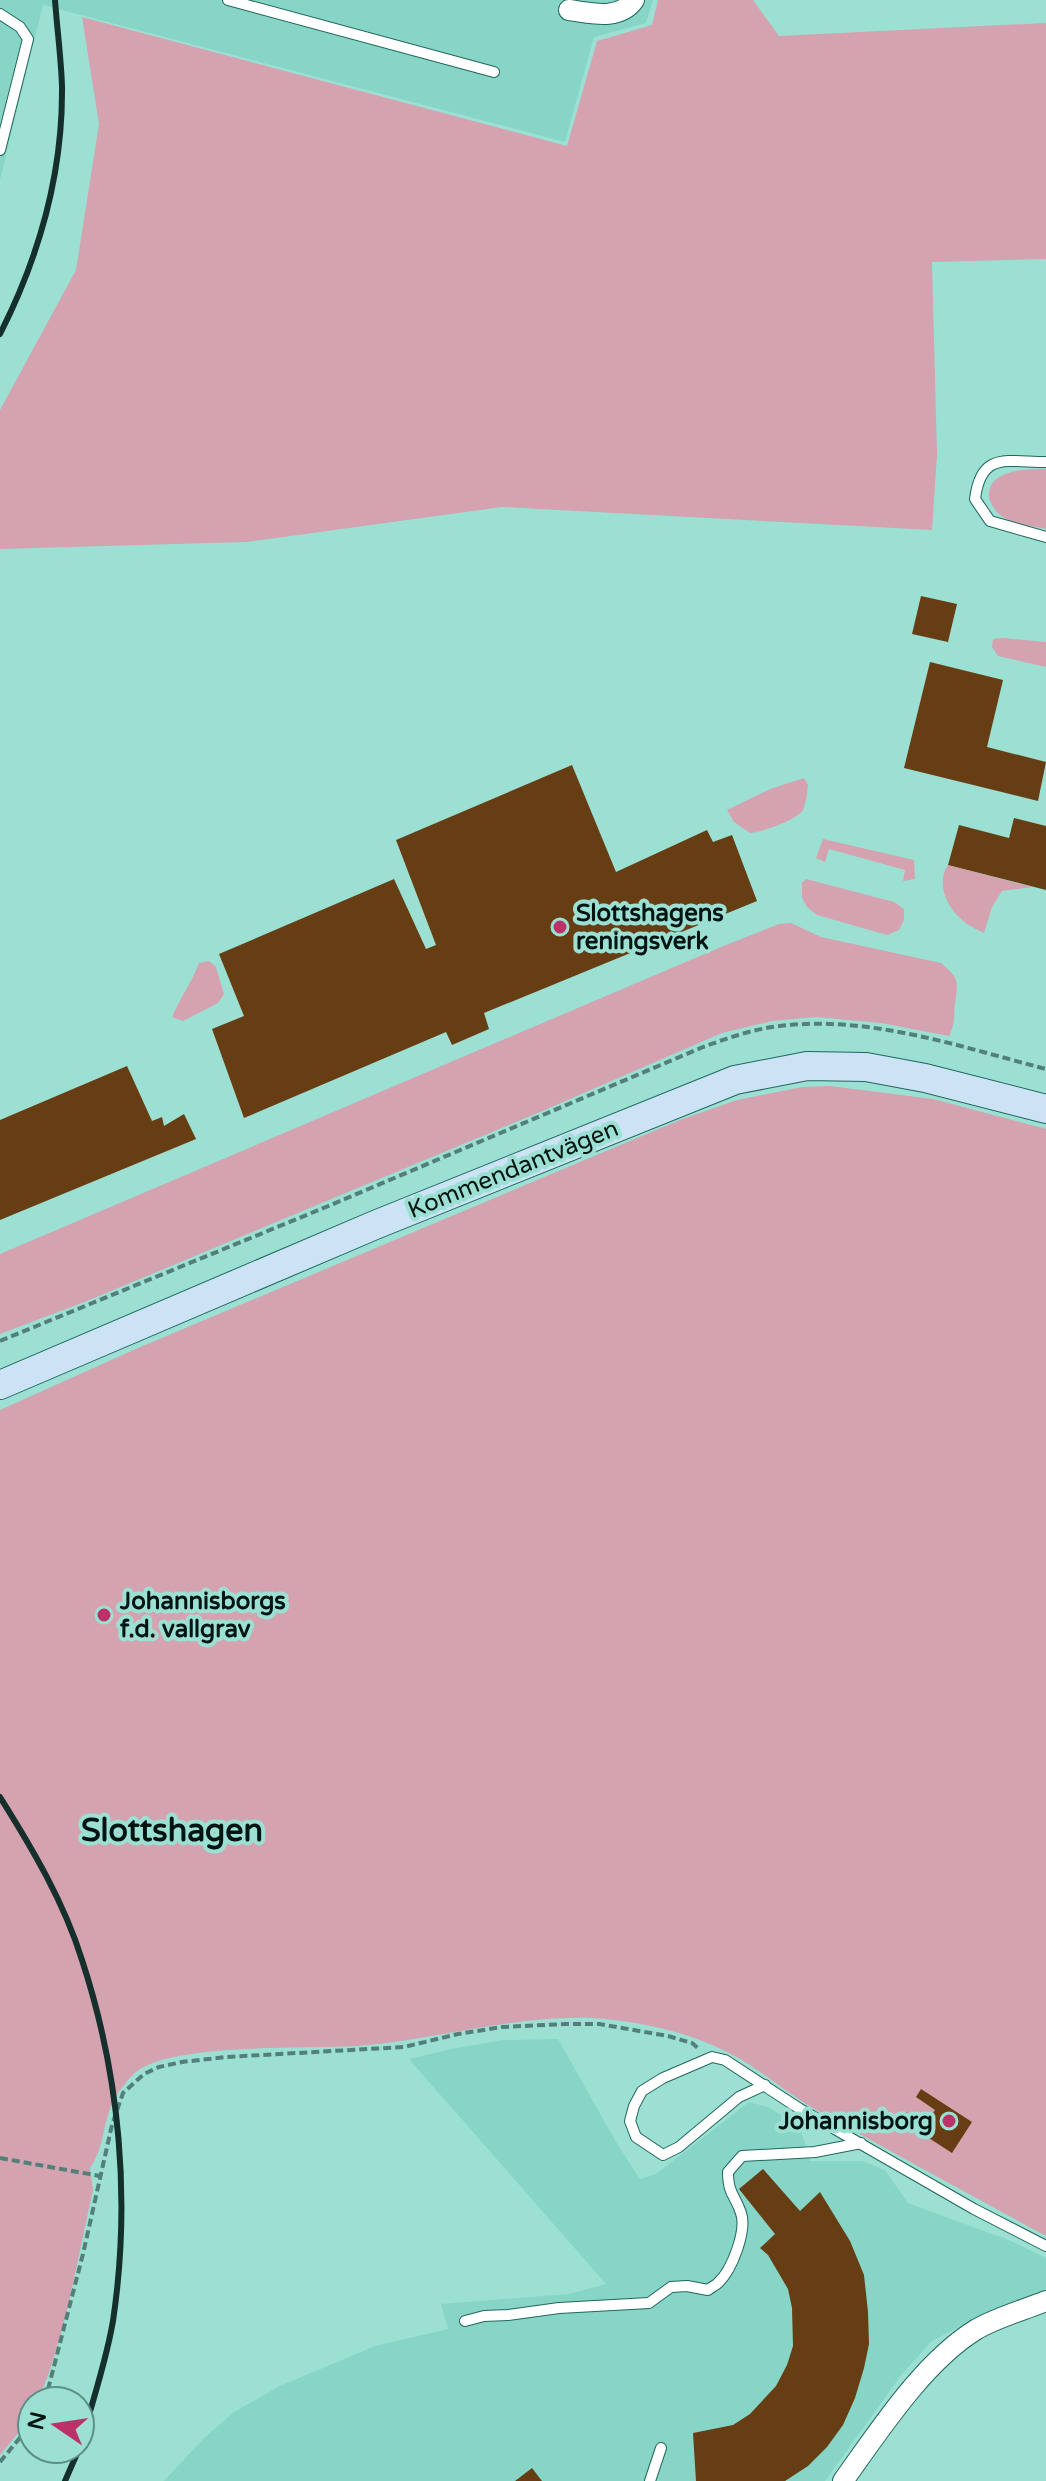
<svg xmlns="http://www.w3.org/2000/svg" width="1046" height="2481" font-family="'Varela Round',sans-serif">
	<rect width="100%" height="100%" fill="#9ce0d4"/>
	<g fill="#87d5c7">
		<polygon points="0,0 653,0 646,23 594,37 565,142 43,5 0,180"/>
		<polygon points="558,2039 616,2142 640,2179 656,2174 749,2102 768,2107 800,2127 810,2161 862,2161 885,2170 908,2203 1011,2241 1046,2258 1046,2289 981,2315 932,2341 902,2374 825,2481 164,2481 203,2439 234,2412 280,2386 375,2346 448,2329 441,2304 569,2294 606,2284 409,2059 451,2049 504,2040"/>
	</g>
	<g fill="#d5a2af">
		<polygon points="658,0 753,0 779,36 1046,23 1046,259 932,262 937,455 932,530 502,507 246,542 0,549 0,410 76,270 99,124 82,17 567,146 597,41 652,25"/>
		<path d="M1046,469V529C1033,526 1013,525 1003,517C996,513 990,504 989,496C988,469 1027,469 1046,469Z"/>
		<polygon points="1003,638 1046,642 1046,667 998,656 992,647 993,639"/>
		<path d="M804,778L808,785C807,793 806,803 803,810C797,820 762,832 750,833L734,822L727,810L770,789Z"/>
		<polygon points="823,839 914,860 915,879 903,881 905,870 829,849 825,862 816,858"/>
		<path d="M948,865L1032,887L1002,891L992,907L984,933C976,929 967,925 961,919C946,906 936,882 948,865Z"/>
		<polygon points="806,879 894,902 904,909 904,920 899,930 887,935 817,915 807,907 802,898 802,883"/>
		<path d="M791,923L821,937L941,963C960,979 958,981 955,1004C953,1019 956,1021 949,1036L881,1023L816,1017L772,1021L722,1033L540,1112L87,1301L0,1334V1254L721,947L779,924Z"/>
		<path d="M209,961L216,967L224,994L218,1003L183,1021L172,1017C180,998 192,982 199,963Z"/>
		<path d="M830,1086L933,1099L1046,1129V2236C970,2195 894,2153 818,2111C791,2096 768,2076 742,2060C698,2034 643,2021 592,2018C512,2015 436,2040 357,2046C308,2049 172,2043 136,2072C131,2076 125,2084 120,2090C102,2113 107,2144 90,2168L93,2190C77,2260 66,2335 38,2401H32C32,2421 12,2440 0,2455V1410L138,1348L680,1120L737,1100L802,1087Z"/>
	</g>
	<g fill="#673d13">
		<polygon points="921,596 957,604 948,642 912,634"/>
		<polygon points="930,662 1003,680 987,747 1046,762 1038,801 904,768"/>
		<polygon points="572,765 616,872 707,830 713,842 732,835 757,901 484,1013 489,1029 452,1045 446,1032 244,1118 212,1029 244,1016 219,954 394,879 426,949 436,945 396,840"/>
		<polygon points="1014,818 1046,826 1046,890 948,865 959,825 1009,838"/>
		<polygon points="127,1066 152,1121 162,1117 164,1126 184,1114 196,1139 0,1220 0,1120"/>
		<polygon points="921,2089 972,2122 952,2153 901,2120 906,2112 925,2125 935,2110 916,2097"/>
		<polygon points="763,2169 800,2211 820,2192 850,2241 864,2275 868,2312 869,2344 864,2368 855,2398 843,2425 827,2447 808,2466 785,2481 696,2481 693,2433 733,2425 750,2414 776,2386 787,2365 793,2346 792,2308 788,2289 768,2255 760,2248 775,2234 739,2189"/>
		<polygon points="532,2468 542,2481 515,2481"/>
	</g>
	<g fill="none" stroke-linecap="round" stroke-linejoin="round">
		<g stroke="#20675d" stroke-width="12">
			<g id="lane">
				<polyline points="228,0 494,72"/>
				<polyline points="0,14 20,27 28,39 0,150"/>
				<path d="M1046,462C1007,462 981,451 975,499L990,521L1046,537"/>
				<polyline points="765,2085 739,2097 679,2147 663,2155 636,2137 630,2121 634,2106 642,2091 663,2078 712,2057 725,2060 800,2109 974,2209 1046,2246"/>
				<path d="M465,2321L484,2316L508,2315L559,2308L649,2303L671,2287L687,2286L708,2290C711,2287 715,2286 718,2283C732,2270 747,2231 741,2213C735,2195 728,2194 728,2172L742,2156L815,2152L861,2143"/>
				<polyline points="650,2481 661,2448"/>
			</g>
		</g>
		<g stroke="#20675d" stroke-width="22">
			<g id="street">
				<path d="M569,10C591,13 619,21 634,0"/>
				<path d="M843,2481C879,2431 924,2361 977,2329C998,2317 1024,2310 1046,2301"/>
			</g>
		</g>
		<g stroke="#20675d" stroke-width="30">
			<polyline id="secondary" points="0,1385 375,1225 735,1080 807,1066 866,1067 925,1078 1046,1109"/>
		</g>
		<g stroke="#528079" stroke-width="4" stroke-dasharray="8 4" stroke-linecap="butt">
			<path d="M0,1341L326,1207L703,1047C728,1038 753,1029 780,1026C870,1015 961,1047 1046,1069"/>
			<polyline points="0,2158 100,2176"/>
			<polyline points="45,2401 83,2254 112,2125 123,2093 144,2074 159,2067 182,2062 226,2057 404,2047 458,2034 502,2027 565,2024 599,2024 668,2036 692,2043 698,2048"/>
			<polyline points="0,2462 32,2423"/>
		</g>
		<use href="#lane" stroke="#fff" stroke-width="10"/>
		<use href="#street" stroke="#fff" stroke-width="20"/>
		<use href="#secondary" stroke="#cbe3f4" stroke-width="28"/>
		<g stroke="#15302c" stroke-width="6">
			<path d="M0,334C39,257 63,173 62,86C61,57 57,28 55,0"/>
			<path d="M0,1797C32,1848 64,1902 82,1960C120,2076 131,2200 113,2321C106,2362 92,2404 80,2445"/>
			<polyline points="65,2481 79,2449"/>
		</g>
	</g>
	<g fill="#bc3167" stroke="#9ce0d4" stroke-width="3">
		<circle cx="560" cy="927" r="8"/>
		<circle cx="104" cy="1615" r="8"/>
		<circle cx="949" cy="2121" r="8"/>
	</g>
	<g text-anchor="middle" stroke-width="8" stroke-linejoin="round" paint-order="stroke">
		<g font-size="24" font-weight="bold" fill="#001512" stroke="#9ce0d4" text-anchor="start">
			<text x="576" y="921">Slottshagens<tspan x="576" dy="28">reningsverk</tspan></text>
			<text x="120" y="1609">Johannisborgs<tspan x="120" dy="28">f.d. vallgrav</tspan></text>
			<text x="933" y="2129" text-anchor="end">Johannisborg</text>
		</g>
		<g font-size="24" fill="#001512" stroke="#9ce0d4">
			<text transform="translate(513 1169) rotate(-22)" y="8">Kommendantvägen</text>
		</g>
		<g font-size="32" font-weight="bold" fill="#001512" stroke="#9ce0d4">
			<text x="172" y="1841">Slottshagen</text>
		</g>
	</g>
	<g transform="translate(56 2425) rotate(283)"><circle r="38" fill="#9ce0d4" stroke="#5e8f86" stroke-width="2"/>
	<path d="M0-6L14 30L0 20L-14 30Z" fill="#bc3167"/>
	<text y="-12" font-size="22" font-weight="bold" text-anchor="middle" fill="#001512">N</text>
	</g>
</svg>
